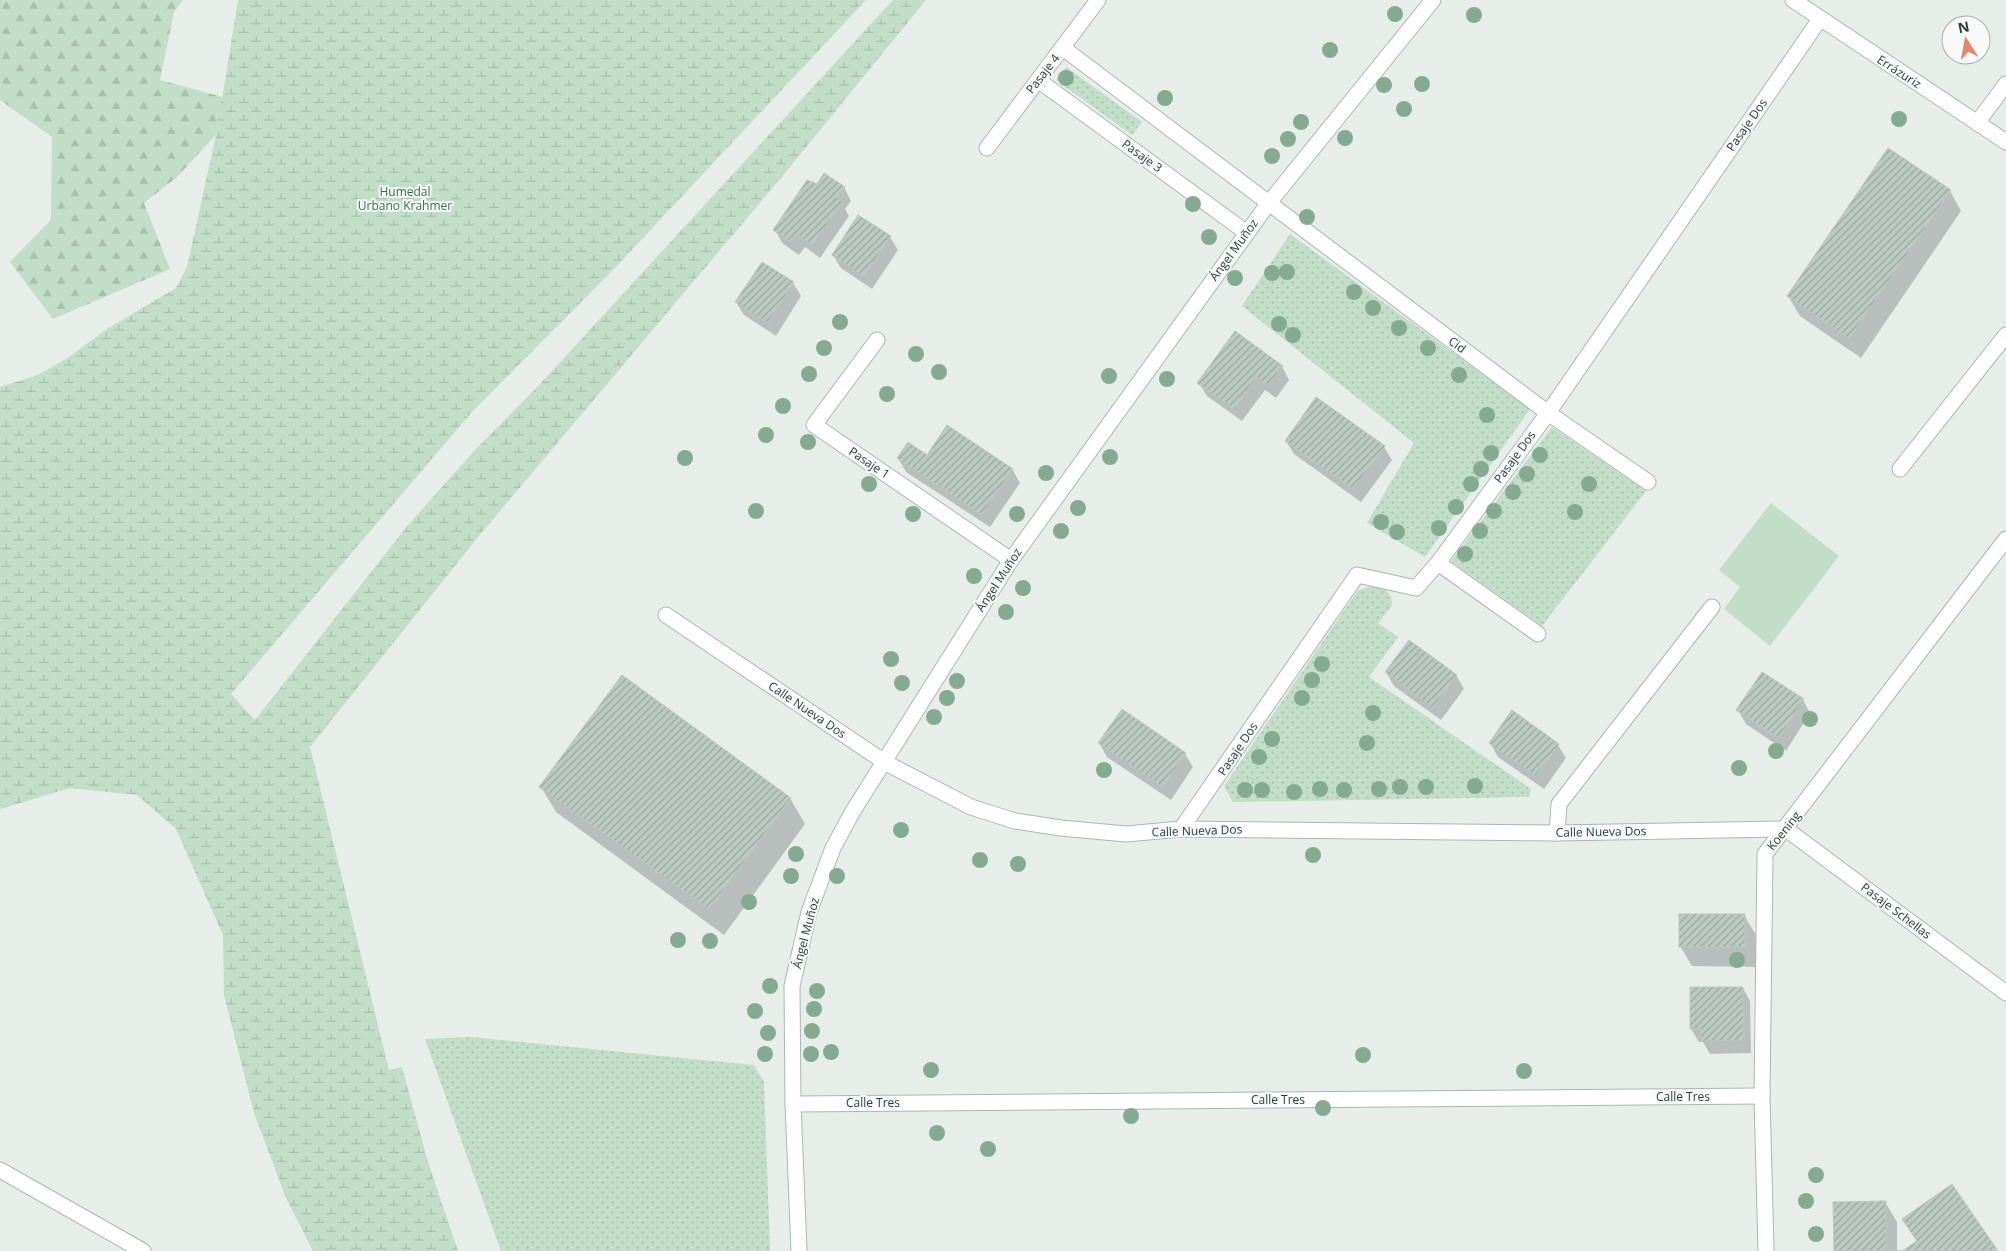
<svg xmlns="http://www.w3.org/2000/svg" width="2006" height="1251" font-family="'Open Sans',sans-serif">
	<defs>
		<pattern id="grass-dots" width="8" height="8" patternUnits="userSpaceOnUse" patternTransform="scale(1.25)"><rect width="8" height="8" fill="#c2ddc8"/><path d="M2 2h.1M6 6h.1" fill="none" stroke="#a7bfac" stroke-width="1.8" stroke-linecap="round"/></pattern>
		<pattern id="forest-firs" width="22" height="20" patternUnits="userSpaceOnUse" patternTransform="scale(1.25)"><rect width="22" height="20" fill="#c2ddc8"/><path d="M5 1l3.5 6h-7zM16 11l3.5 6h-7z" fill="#a7bfac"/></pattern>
		<pattern id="wetland-marsh" width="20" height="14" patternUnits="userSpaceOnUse" patternTransform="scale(1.25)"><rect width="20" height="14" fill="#c2ddc8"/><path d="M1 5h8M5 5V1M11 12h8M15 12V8" fill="none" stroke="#a7bfac"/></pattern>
		<pattern id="building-hatch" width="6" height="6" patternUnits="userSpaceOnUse" patternTransform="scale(1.25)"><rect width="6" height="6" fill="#bcc9c3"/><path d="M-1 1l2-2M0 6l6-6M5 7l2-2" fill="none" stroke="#99a59f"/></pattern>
	</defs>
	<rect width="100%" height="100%" fill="#e7eeea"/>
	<g fill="url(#grass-dots)">
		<polygon points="1066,67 1142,122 1132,135 1056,80"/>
		<polygon points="1290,234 1530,409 1425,557 1367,523 1414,443 1242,306"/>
		<polygon points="1552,427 1646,491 1542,626 1451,561"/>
		<polygon points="1370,587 1383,587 1391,596 1392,606 1378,623 1398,637 1369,677 1531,789 1529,797 1233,802 1224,786 1358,590"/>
		<polygon points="471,1037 754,1065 764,1082 770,1251 501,1251 425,1039"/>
	</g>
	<polygon fill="url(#forest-firs)" points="0,0 183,0 174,12 160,80 245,103 177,177 144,203 170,269 53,319 10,262 51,220 52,137 0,100"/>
	<polygon fill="url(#wetland-marsh)" points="238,0 866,0 612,271 472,412 231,694 255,720 408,525 475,450 541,383 893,0 926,0 785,173 478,537 310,747 389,1070 402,1067 428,1162 458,1251 313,1251 286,1198 254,1113 224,995 223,935 176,829 137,795 70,788 0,809 0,387 38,375 69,357 107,329 176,288 187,267 217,130"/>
	<polygon fill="#c2ddc8" points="1771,503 1839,556 1770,646 1724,609 1740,587 1719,570"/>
	<g fill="#0003">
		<polygon points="817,185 844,187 851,201 845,209 849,216 820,258 805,247 799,255 782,243 775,230"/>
		<polygon points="1950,191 1961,211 1861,358 1800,316 1788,296"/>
		<polygon points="890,237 898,250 872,289 841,268 833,255"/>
		<polygon points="793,283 801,296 776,336 744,315 736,302"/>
		<polygon points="1282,366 1289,380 1276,398 1265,390 1242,421 1207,396 1199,383"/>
		<polygon points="1286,441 1384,447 1392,460 1361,502 1294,454"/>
		<polygon points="927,457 1012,469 1020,483 990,527 906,472 898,458"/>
		<polygon points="1386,672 1456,675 1464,689 1441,720 1394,686"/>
		<polygon points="1803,700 1810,713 1786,751 1746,724 1738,710"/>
		<polygon points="1122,711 1185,754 1193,767 1171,800 1107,757 1099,743"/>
		<polygon points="1513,712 1558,745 1566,758 1544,789 1498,757 1490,743"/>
		<polygon points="541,787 790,798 805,824 724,935 556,812"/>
		<polygon points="1744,915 1756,935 1756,967 1692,966 1680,946"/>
		<polygon points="1691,988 1743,988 1750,1001 1751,1053 1710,1054 1703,1042 1699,1042 1691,1029"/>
		<polygon points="1885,1202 1897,1222 1897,1251 1835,1251"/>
	</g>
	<g fill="url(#building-hatch)" stroke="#b9c7c1">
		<polygon points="1888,148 1951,190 1849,339 1787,296"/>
		<polygon points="824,173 845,187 837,198 843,202 812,245 797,234 791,242 773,230 807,180 817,184"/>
		<polygon points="858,215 891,236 864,276 832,255"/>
		<polygon points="762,262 794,282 768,323 735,302"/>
		<polygon points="1235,331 1283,366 1268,385 1257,377 1234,409 1197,383"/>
		<polygon points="1316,397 1385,446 1353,489 1285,441"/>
		<polygon points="947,425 1013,469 982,515 897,458 908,442 927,455"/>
		<polygon points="1409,640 1457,675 1433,708 1385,672"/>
		<polygon points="1762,672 1804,699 1779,738 1736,710"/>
		<polygon points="622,675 791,798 709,909 539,787"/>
		<polygon points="1122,709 1186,753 1163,787 1098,743"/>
		<polygon points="1512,710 1559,744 1536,776 1489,743"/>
		<rect x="1679" y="914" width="66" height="33"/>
		<polygon points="1690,987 1743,987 1744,1040 1701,1041 1701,1029 1690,1029"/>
		<polygon points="1952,1184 1998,1251 1834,1251 1833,1202 1886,1201 1886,1251 1902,1251 1917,1241 1902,1219"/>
	</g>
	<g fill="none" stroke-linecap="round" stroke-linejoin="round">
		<g stroke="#aab6b1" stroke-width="17">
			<g id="lane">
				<polyline points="1977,123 2006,84"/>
				<polyline points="1900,469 2006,335"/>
				<polyline points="1438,563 1538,634"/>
				<polyline points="1557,833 1559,804 1712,607"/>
				<polyline points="0,1170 143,1251"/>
			</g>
		</g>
		<g stroke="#aab6b1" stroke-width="17">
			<g id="street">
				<polyline points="1063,48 1548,413 1648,482"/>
				<polyline points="1038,80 1247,233"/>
				<polyline points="987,148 1098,0"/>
				<polyline points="877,340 814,425 1011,560"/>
				<polyline points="666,615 886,763 971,807 1015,821 1061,828 1126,834 1181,829 1557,833 1786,829 2006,993"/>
				<polyline points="1181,829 1357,575 1416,588 1438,563 1548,413 1820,19"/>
				<polyline points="793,1104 1762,1096"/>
				<polyline points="1766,1251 1762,1096 1765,854 2006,539"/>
			</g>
		</g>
		<g stroke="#a6b9b1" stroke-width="17">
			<g id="secondary">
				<polyline points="1793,0 2006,142"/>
				<polyline points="799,1251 793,1104 792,986 809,912 833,848 853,811 1011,560 1268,204 1433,0"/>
			</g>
		</g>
		<use href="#lane" stroke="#fff" stroke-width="15"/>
		<use href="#street" stroke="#fff" stroke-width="15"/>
		<use href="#secondary" stroke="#fff" stroke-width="15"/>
	</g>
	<g fill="#85aa92">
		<circle cx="1395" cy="14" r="8"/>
		<circle cx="1474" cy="15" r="8"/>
		<circle cx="1330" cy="50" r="8"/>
		<circle cx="1066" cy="78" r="8"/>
		<circle cx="1422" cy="84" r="8"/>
		<circle cx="1384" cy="85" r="8"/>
		<circle cx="1165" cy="98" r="8"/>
		<circle cx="1404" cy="109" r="8"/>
		<circle cx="1899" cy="119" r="8"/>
		<circle cx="1301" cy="122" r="8"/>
		<circle cx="1345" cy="138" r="8"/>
		<circle cx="1288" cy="139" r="8"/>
		<circle cx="1272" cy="156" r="8"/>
		<circle cx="1193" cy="204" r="8"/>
		<circle cx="1307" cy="217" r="8"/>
		<circle cx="1209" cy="237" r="8"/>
		<circle cx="1287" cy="272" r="8"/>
		<circle cx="1272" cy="273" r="8"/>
		<circle cx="1235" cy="278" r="8"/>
		<circle cx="1354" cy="292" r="8"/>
		<circle cx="1373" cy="308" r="8"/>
		<circle cx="840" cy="322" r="8"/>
		<circle cx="1279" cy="324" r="8"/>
		<circle cx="1399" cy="328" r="8"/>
		<circle cx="1293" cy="335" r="8"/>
		<circle cx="824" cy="348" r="8"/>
		<circle cx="1428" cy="348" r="8"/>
		<circle cx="916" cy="354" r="8"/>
		<circle cx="939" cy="372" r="8"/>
		<circle cx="809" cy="374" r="8"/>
		<circle cx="1459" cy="375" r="8"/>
		<circle cx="1109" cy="376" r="8"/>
		<circle cx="1167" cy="379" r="8"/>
		<circle cx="887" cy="394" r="8"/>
		<circle cx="783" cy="406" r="8"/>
		<circle cx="1487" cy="415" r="8"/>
		<circle cx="766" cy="435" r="8"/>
		<circle cx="808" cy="442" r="8"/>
		<circle cx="1491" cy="453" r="8"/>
		<circle cx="1540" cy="455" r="8"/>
		<circle cx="1110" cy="457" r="8"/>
		<circle cx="685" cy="458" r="8"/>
		<circle cx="1481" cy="469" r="8"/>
		<circle cx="1046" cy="473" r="8"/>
		<circle cx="1527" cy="474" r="8"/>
		<circle cx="869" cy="484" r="8"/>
		<circle cx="1471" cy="484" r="8"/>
		<circle cx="1589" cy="484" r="8"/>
		<circle cx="1513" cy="492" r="8"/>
		<circle cx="1456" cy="507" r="8"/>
		<circle cx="1078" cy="508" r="8"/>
		<circle cx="756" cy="511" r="8"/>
		<circle cx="1494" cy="511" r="8"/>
		<circle cx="1575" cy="512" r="8"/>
		<circle cx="913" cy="514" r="8"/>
		<circle cx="1017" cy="514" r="8"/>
		<circle cx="1381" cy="522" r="8"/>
		<circle cx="1439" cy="528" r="8"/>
		<circle cx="1061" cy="531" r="8"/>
		<circle cx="1480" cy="531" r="8"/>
		<circle cx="1397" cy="532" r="8"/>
		<circle cx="1465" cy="554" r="8"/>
		<circle cx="974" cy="576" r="8"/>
		<circle cx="1023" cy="588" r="8"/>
		<circle cx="1006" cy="612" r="8"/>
		<circle cx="891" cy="659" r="8"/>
		<circle cx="1322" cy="664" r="8"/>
		<circle cx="1312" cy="680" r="8"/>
		<circle cx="957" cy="681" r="8"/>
		<circle cx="902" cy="683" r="8"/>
		<circle cx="947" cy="698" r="8"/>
		<circle cx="1302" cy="698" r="8"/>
		<circle cx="1373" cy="713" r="8"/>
		<circle cx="934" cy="717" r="8"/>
		<circle cx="1810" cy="719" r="8"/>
		<circle cx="1272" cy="739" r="8"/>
		<circle cx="1367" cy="743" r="8"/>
		<circle cx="1776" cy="751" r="8"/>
		<circle cx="1259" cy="757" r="8"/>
		<circle cx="1739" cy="768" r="8"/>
		<circle cx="1104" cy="770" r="8"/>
		<circle cx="1475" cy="786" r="8"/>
		<circle cx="1400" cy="787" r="8"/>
		<circle cx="1426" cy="787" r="8"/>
		<circle cx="1320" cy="789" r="8"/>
		<circle cx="1379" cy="789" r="8"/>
		<circle cx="1245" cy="790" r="8"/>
		<circle cx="1262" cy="790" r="8"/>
		<circle cx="1344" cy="790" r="8"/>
		<circle cx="1294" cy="792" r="8"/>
		<circle cx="901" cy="830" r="8"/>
		<circle cx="796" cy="854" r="8"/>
		<circle cx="1313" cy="855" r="8"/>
		<circle cx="980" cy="860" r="8"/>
		<circle cx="1018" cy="864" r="8"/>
		<circle cx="791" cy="876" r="8"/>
		<circle cx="837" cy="876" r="8"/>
		<circle cx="749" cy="902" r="8"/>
		<circle cx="678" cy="940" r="8"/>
		<circle cx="710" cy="941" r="8"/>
		<circle cx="1737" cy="960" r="8"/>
		<circle cx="770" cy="986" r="8"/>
		<circle cx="817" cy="991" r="8"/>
		<circle cx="814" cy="1009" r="8"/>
		<circle cx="755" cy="1011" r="8"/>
		<circle cx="812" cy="1031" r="8"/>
		<circle cx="768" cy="1033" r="8"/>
		<circle cx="831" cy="1052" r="8"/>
		<circle cx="765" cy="1054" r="8"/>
		<circle cx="811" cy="1054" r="8"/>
		<circle cx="1363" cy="1055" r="8"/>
		<circle cx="931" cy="1070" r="8"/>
		<circle cx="1524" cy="1071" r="8"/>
		<circle cx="1323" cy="1108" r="8"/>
		<circle cx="1131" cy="1116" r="8"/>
		<circle cx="937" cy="1133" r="8"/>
		<circle cx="988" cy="1149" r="8"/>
		<circle cx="1816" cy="1175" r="8"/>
		<circle cx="1806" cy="1201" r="8"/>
		<circle cx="1816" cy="1234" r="8"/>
	</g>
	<g text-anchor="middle" stroke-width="4" stroke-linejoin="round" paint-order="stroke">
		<g font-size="12" fill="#273f37" stroke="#f7faf9">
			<text transform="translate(1899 72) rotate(33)" y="4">Errázuriz</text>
			<text transform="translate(1043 74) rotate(-52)" y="4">Pasaje 4</text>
			<text transform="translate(1747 125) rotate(-55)" y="4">Pasaje Dos</text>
			<text transform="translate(1142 156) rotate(36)" y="4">Pasaje 3</text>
			<text transform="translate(1234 250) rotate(-54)" y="4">Ángel Muñoz</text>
			<text transform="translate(1457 345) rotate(37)" y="4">Cid</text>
			<text transform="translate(1515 457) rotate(-54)" y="4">Pasaje Dos</text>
			<text transform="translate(869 463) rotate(34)" y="4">Pasaje 1</text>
			<text transform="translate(999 580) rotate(-57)" y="4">Ángel Muñoz</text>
			<text transform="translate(807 710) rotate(34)" y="4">Calle Nueva Dos</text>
			<text transform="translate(1238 749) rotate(-56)" y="4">Pasaje Dos</text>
			<text transform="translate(1197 831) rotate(-2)" y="4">Calle Nueva Dos</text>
			<text transform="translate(1784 831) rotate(-51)" y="4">Koening</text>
			<text transform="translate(1601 832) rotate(-1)" y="4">Calle Nueva Dos</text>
			<text transform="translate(1896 911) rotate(37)" y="4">Pasaje Schellas</text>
			<text transform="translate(806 933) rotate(-75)" y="4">Ángel Muñoz</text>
			<text x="1683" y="1101">Calle Tres</text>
			<text x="1278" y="1104">Calle Tres</text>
			<text x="873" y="1107">Calle Tres</text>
		</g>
		<g font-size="12" fill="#34724a" stroke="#f7faf9">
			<text x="405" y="196">Humedal<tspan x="405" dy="14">Urbano Krahmer</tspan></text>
		</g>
	</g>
	<g transform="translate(1966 40) rotate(349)"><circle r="24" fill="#f7faf9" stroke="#a4afab"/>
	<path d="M0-4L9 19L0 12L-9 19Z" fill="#e6856d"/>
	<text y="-8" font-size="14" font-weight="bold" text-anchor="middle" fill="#273f37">N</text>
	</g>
</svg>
